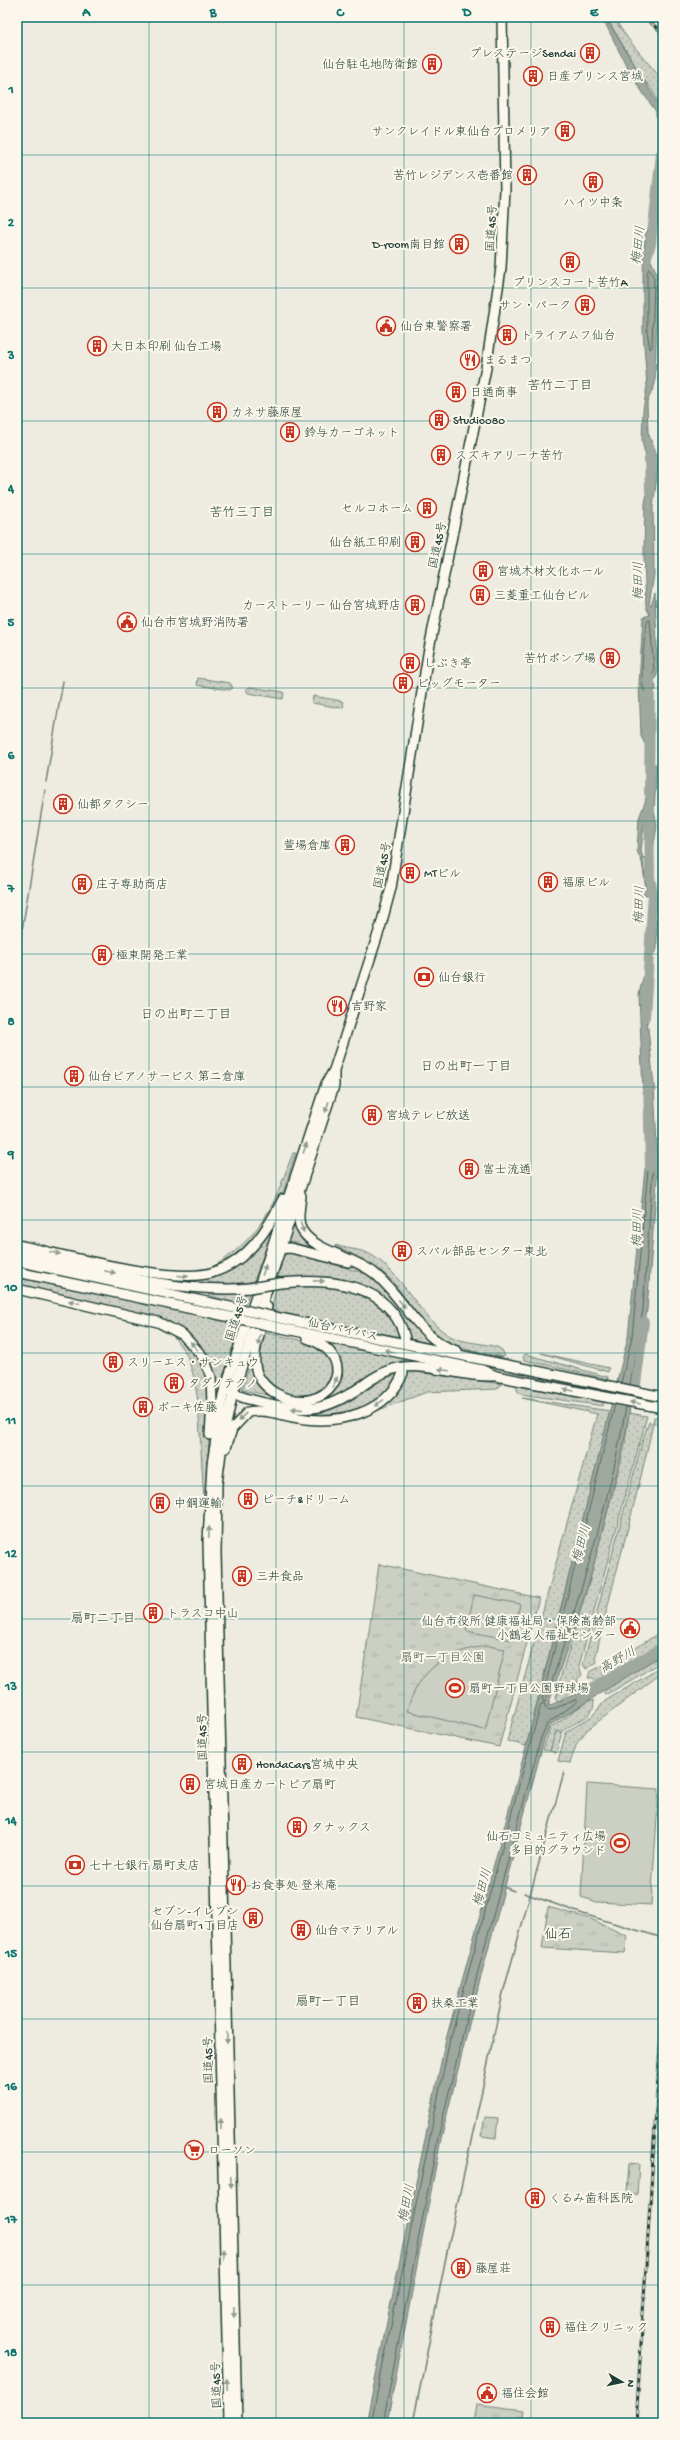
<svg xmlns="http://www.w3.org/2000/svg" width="680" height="2440" font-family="'Gochi Hand','Klee One',sans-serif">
	<defs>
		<pattern id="grass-dots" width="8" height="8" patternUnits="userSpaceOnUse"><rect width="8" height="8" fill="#cbcfc4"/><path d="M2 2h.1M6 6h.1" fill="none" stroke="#aeb3a9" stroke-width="1.8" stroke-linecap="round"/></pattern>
		<pattern id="park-tufts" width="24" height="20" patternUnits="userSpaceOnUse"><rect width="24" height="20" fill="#cbcfc4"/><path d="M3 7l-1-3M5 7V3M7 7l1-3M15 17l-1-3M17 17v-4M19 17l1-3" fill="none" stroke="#aeb3a9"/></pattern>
		<pattern id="garden-furrows" width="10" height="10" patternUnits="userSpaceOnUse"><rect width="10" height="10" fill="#cbcfc4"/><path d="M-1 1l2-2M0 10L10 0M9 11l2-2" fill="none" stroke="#aeb3a9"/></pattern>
	</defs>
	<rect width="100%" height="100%" fill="#eeece1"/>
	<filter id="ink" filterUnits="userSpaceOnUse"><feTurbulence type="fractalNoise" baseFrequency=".025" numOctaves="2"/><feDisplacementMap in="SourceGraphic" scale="8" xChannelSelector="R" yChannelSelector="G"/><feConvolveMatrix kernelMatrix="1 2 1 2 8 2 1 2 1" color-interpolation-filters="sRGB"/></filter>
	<g filter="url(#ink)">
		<g fill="url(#grass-dots)" stroke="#75867c">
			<path d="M606,17H614C626,40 646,59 662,80L663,78V103L661,107L651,88L644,80Z"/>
			<polygon points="198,678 230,683 233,688 229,690 197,685"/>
			<polygon points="250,687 284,692 283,699 248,693 246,689"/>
			<polygon points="313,696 342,701 344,706 341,708 312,703"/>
			<path d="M293,1153H296C289,1171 285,1192 276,1208C260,1237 237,1262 205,1270C228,1261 253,1237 266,1215C278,1197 285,1173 293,1153Z"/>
			<polygon points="293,1219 297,1224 332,1253 288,1241"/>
			<path d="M273,1223H275L254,1281C213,1291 166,1282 126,1269L217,1275Z"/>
			<path d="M336,1245C348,1250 361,1248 373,1256C403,1274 422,1322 452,1337C465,1343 483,1343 497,1347L502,1350L505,1356L503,1357C482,1353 460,1350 441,1339C420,1326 408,1299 392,1281C376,1265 355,1255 335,1246Z"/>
			<path d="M291,1252L367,1274L390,1293L433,1343L432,1346L409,1341C389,1277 336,1272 278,1279L283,1256Z"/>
			<polygon points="17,1278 183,1311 240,1326 218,1395 215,1395 212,1367 207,1356 200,1345 178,1327 17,1287"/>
			<path d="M334,1285C368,1296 389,1301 400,1338L271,1311L276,1288Z"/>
			<polygon points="250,1291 244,1306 208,1295 209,1292"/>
			<polygon points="162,1325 195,1350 207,1373 209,1437 205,1518 198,1401 193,1374 187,1355 171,1333"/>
			<path d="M263,1332C285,1338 318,1339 331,1360C335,1366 333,1375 332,1382C327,1386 321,1393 315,1396C309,1399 298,1397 291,1395C259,1386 252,1362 263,1332Z"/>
			<path d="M330,1340L415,1359C373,1362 358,1387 322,1403L321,1401C346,1388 345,1363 329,1344Z"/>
			<polygon points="541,1353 609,1368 608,1372"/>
			<polygon points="525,1354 608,1377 608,1379 524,1360 523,1357"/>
			<polygon points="252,1356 273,1396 242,1390"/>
			<path d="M396,1370H400C399,1379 393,1383 387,1390C364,1416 333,1415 301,1415C344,1413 362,1392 396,1370Z"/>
			<polygon points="409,1371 502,1384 497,1389 427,1392 376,1411 403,1383"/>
			<polygon points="517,1386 604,1402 603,1406 520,1394 517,1390"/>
			<polygon points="522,1398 610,1411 526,1746 507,1741 597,1414"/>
			<polygon points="629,1413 647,1416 579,1666 582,1675 577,1679 580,1686 558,1702 555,1699 559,1689 558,1686 590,1579 624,1449"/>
			<path d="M654,1417L663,1418V1425L653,1424C636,1503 613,1580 595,1659L597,1662L586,1669L583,1664L644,1435L649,1422L653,1423Z"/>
			<polygon points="663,1630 663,1646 597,1683 594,1678 588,1678 590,1672 633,1650"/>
			<polygon points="663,1654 663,1661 606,1695 603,1691"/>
			<polygon points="663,1666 663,1672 587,1730 577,1743 570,1763 558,1761 566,1732 592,1716 605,1701"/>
			<path d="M593,1700C599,1718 569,1722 562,1733L556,1731L550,1751L543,1750L550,1728L588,1701Z"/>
		</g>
		<g fill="url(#park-tufts)" stroke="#75867c">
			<polygon points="379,1564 539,1598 499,1747 356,1717"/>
			<polygon points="548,1907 591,1919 627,1936 625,1953 542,1948"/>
			<polygon points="485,2117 498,2118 496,2138 481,2136"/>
			<polygon points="629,2163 639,2164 637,2195 627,2194"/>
			<polygon points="476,2404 524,2410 522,2423 473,2423"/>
		</g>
		<polygon fill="url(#garden-furrows)" stroke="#75867c" points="556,1731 562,1733 556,1753 550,1751"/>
		<g fill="#cbcfc4" stroke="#75867c">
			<polygon points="474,1595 520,1604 512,1640 466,1631"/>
			<path d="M488,1646L505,1649L485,1730L407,1711C418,1670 447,1650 488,1646Z"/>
			<polygon points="587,1784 659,1789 651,1905 597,1902 581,1897"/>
		</g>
		<path fill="#9fa89f" stroke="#6c7d74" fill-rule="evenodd" d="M602,17H605L650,90L660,108L663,118V191L659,217L649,238L650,258L658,276L655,384L647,402L648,432L659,462L653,507L654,574L649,605L651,606L655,593L658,672L654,682L656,687L654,694L651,691L648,714L657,764L654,810L657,826L652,856L643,860L645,881L650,888L657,924V949L648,962L645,1000L654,1085L658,1166L647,1310L623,1448L590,1579L548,1706L608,1680L663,1648V1654L556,1721L549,1727L544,1740L481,1976L441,2139L387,2423H366L445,2043L533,1722L628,1337L645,1169L653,1147L652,1091L643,1093L639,994L653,935L652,916L648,909L649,894L642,896L639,890L646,888L642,862L637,851L639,818L645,802L654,763L641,736L639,684L643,617L650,615L646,607L644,556L645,503L651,475L642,442L643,410L647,386L643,331V273L645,236L651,221L661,181L659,116L632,77ZM649,821L654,838L651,855L643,858L641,851L644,824Z"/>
		<polygon fill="#eeece1" points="643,744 656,747 659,764 651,763"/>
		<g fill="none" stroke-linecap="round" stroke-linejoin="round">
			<g stroke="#52685f" stroke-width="1">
				<polygon points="649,269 654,278 652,347 650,349 647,331 647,273"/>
				<path d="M650,620L654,671L650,681L651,687L645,692C638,684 645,634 647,622Z"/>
				<polyline points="621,1383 632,1337 648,1170 652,1166 653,1168 643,1309 630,1385"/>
				<path d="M615,1404L542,1699L544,1702L546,1700C577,1604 609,1507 626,1407"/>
				<polyline points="371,2423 449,2044 541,1704 544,1703 546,1709 551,1710 577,1699 577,1702 547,1724 541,1738 477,1975 438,2138 383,2423"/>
			</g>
			<g stroke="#6c7d74" stroke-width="1.5">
				<polyline points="46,782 63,681"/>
				<polyline points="17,961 45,790"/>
				<polyline points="504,1887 514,1891"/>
				<polyline points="524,1893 583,1914 663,1938"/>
				<polyline points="413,2423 446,2257 503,1993 564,1772"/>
			</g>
			<g stroke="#9fa89f" stroke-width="10">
				<polyline points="660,114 663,107"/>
				<polyline points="646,260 651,244 661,154"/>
				<polyline points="649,459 650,491"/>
				<polyline points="649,793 650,679"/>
				<polyline points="645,1017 653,893 650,877 649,809"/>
				<polyline points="648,1079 650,1167"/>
				<polyline points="630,1399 636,1384 644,1322"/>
				<polyline points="581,1694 663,1647"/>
			</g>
			<polyline stroke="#c5c9be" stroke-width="9" stroke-dasharray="9 4.5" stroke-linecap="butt" points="403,1373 406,1345 405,1338"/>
			<g stroke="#1f3d34" stroke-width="12">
				<g id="highway">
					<path d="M301,1196C300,1207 296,1222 303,1232C316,1251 354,1257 374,1273C403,1296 419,1340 457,1351"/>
					<path d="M17,1245C61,1254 176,1286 214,1272C248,1261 268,1229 283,1199"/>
					<polyline points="275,1249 290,1248 348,1262"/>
					<path d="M17,1252C91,1269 175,1294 250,1288"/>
					<polyline points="17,1261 244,1310"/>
					<polyline points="17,1272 240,1319"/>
					<path d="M280,1283C328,1278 390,1282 405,1338"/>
					<polyline points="17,1289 158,1322 183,1335 204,1358 211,1377 212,1403 210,1435"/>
					<path d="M267,1307C263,1325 253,1346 255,1364C256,1377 264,1386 275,1393C327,1422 367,1359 307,1338"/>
					<polyline points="270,1316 663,1397"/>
					<polyline points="267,1325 482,1370 496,1376 663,1408"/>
					<path d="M229,1390C238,1398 254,1400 265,1403C308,1413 326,1411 362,1386C374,1377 388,1369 403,1367C433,1364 462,1377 493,1376"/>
					<path d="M226,1448L232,1429L248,1412C265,1408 282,1416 299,1418C338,1425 388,1413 403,1373"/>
					<polyline points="229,2423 208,1541 212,1464 223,1395 326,1084 334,1070 381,925 391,888 428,654 486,368 501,268 505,189 502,17"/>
					<polyline points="237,2423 216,1553 217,1484 223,1437 233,1393 328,1104 334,1086 334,1070"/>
				</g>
			</g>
			<use href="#highway" stroke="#fbf7ec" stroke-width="9"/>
			<g stroke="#1f3d34" stroke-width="3">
				<g id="rail">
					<polyline points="644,17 663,33"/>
					<polyline points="636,2423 663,2000"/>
				</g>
			</g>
			<use href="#rail" stroke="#fbf7ec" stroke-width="1.5" stroke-dasharray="4.5" stroke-linecap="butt"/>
			<g stroke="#1f3d34" stroke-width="12" stroke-linecap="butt">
				<g id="highway-bridge">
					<polyline points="250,1288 280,1283"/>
					<polyline points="244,1310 270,1316"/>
					<polyline points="240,1319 267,1325"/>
				</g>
			</g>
			<use href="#highway-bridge" stroke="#fbf7ec" stroke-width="9"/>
		</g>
		<defs><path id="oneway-solid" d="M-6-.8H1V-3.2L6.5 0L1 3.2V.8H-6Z"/></defs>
		<g fill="#8d9a90">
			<use href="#oneway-solid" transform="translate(327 1107) rotate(108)"/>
			<use href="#oneway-solid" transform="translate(305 1148) rotate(-71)"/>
			<use href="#oneway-solid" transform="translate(302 1227) rotate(71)"/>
			<use href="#oneway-solid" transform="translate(55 1253) rotate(12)"/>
			<use href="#oneway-solid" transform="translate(264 1270) rotate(-72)"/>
			<use href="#oneway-solid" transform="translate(110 1272) rotate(12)"/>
			<use href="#oneway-solid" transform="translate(183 1276) rotate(5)"/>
			<use href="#oneway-solid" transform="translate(319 1281) rotate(3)"/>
			<use href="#oneway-solid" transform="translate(74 1302) rotate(-167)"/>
			<use href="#oneway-solid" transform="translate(402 1304) rotate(51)"/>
			<use href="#oneway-solid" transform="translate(259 1340) rotate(104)"/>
			<use href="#oneway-solid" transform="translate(194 1346) rotate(-130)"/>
			<use href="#oneway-solid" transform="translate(390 1351) rotate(-168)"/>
			<use href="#oneway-solid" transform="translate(444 1370) rotate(-170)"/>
			<use href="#oneway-solid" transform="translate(335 1382) rotate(-67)"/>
			<use href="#oneway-solid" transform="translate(569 1390) rotate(-168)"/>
			<use href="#oneway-solid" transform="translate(379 1403) rotate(146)"/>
			<use href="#oneway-solid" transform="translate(635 1403) rotate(-170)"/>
			<use href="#oneway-solid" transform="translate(297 1409) rotate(-175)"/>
			<use href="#oneway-solid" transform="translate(242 1417) rotate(137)"/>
			<use href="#oneway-solid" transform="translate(209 1532) rotate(-89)"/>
			<use href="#oneway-solid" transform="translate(227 2038) rotate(89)"/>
			<use href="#oneway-solid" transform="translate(221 2124) rotate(-91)"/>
			<use href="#oneway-solid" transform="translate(231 2182) rotate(88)"/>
			<use href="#oneway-solid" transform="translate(224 2254) rotate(-91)"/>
			<use href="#oneway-solid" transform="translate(234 2312) rotate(89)"/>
			<use href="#oneway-solid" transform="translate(227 2384) rotate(-92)"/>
		</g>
	</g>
	<path fill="none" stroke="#0f766e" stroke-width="1" stroke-opacity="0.55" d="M149,17V2423M276,17V2423M404,17V2423M531,17V2423M17,155H663M17,288H663M17,421H663M17,554H663M17,688H663M17,821H663M17,954H663M17,1087H663M17,1220H663M17,1353H663M17,1486H663M17,1619H663M17,1752H663M17,1886H663M17,2019H663M17,2152H663M17,2285H663"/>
	<defs>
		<g id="building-ring" transform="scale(1)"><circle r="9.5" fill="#fbf7ec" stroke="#c8321e" stroke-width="1.5"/><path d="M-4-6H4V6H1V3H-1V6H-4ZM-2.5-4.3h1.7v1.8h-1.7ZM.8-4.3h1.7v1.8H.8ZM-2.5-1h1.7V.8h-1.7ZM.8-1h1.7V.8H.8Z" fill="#c8321e"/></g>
		<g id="civic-ring" transform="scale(1)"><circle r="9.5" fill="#fbf7ec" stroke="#c8321e" stroke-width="1.5"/><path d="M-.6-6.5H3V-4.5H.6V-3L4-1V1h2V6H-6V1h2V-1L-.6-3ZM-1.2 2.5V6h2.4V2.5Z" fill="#c8321e"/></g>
		<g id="restaurant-ring" transform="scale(1)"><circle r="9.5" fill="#fbf7ec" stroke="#c8321e" stroke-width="1.5"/><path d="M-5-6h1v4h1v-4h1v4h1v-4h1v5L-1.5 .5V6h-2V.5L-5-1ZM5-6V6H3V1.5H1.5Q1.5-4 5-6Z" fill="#c8321e"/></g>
		<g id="bank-ring" transform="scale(1)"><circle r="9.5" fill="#fbf7ec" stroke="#c8321e" stroke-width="1.5"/><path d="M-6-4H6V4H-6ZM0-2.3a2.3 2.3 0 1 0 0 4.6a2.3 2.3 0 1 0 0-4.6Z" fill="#c8321e"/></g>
		<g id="stadium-ring" transform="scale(1)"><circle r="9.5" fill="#fbf7ec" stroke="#c8321e" stroke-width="1.5"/><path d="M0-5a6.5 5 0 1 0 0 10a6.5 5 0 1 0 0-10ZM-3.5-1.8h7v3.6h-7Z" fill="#c8321e"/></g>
		<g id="supermarket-ring" transform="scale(1)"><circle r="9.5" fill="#fbf7ec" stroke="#c8321e" stroke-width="1.5"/><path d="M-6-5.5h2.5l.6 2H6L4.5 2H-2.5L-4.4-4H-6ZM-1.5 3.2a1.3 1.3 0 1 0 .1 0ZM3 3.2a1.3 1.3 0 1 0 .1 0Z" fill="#c8321e"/></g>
	</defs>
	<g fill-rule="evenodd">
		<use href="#building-ring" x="590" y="53"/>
		<use href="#building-ring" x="432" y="64"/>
		<use href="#building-ring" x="533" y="76"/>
		<use href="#building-ring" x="565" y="131"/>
		<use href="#building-ring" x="527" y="175"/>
		<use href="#building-ring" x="593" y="182"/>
		<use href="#building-ring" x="459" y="244"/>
		<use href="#building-ring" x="570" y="262"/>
		<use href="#building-ring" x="585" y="305"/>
		<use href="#civic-ring" x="386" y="326"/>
		<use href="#building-ring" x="507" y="335"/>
		<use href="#building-ring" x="97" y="346"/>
		<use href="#restaurant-ring" x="470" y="360"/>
		<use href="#building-ring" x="456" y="392"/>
		<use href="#building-ring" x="217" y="412"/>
		<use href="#building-ring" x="439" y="420"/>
		<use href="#building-ring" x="290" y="432"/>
		<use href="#building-ring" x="441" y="455"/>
		<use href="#building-ring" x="427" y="508"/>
		<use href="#building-ring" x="415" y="542"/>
		<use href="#building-ring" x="483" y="571"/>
		<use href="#building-ring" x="480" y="595"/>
		<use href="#building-ring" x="415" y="605"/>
		<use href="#civic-ring" x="127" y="622"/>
		<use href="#building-ring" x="610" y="658"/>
		<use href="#building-ring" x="410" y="663"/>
		<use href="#building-ring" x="403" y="683"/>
		<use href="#building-ring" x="63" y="804"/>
		<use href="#building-ring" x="345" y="845"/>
		<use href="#building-ring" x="410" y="873"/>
		<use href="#building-ring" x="548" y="882"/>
		<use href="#building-ring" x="82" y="884"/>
		<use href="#building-ring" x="102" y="955"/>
		<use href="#bank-ring" x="424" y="977"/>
		<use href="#restaurant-ring" x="337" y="1006"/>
		<use href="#building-ring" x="74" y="1076"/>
		<use href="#building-ring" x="372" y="1115"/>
		<use href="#building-ring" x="469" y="1169"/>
		<use href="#building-ring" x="402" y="1251"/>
		<use href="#building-ring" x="113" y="1362"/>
		<use href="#building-ring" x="174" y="1383"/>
		<use href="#building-ring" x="143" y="1407"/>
		<use href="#building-ring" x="248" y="1499"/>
		<use href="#building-ring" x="160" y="1503"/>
		<use href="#building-ring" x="242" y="1576"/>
		<use href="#building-ring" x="153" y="1613"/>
		<use href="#civic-ring" x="630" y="1628"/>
		<use href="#stadium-ring" x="455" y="1688"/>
		<use href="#building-ring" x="242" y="1764"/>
		<use href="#building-ring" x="190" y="1784"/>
		<use href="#building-ring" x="297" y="1827"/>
		<use href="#stadium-ring" x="620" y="1843"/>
		<use href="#bank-ring" x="75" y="1865"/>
		<use href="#restaurant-ring" x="236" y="1885"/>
		<use href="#building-ring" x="253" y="1918"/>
		<use href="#building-ring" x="301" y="1930"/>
		<use href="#building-ring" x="417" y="2003"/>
		<use href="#supermarket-ring" x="194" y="2150"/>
		<use href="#building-ring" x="535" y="2198"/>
		<use href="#building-ring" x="461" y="2268"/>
		<use href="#building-ring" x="550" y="2327"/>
		<use href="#civic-ring" x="487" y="2393"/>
	</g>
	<g text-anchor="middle" stroke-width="4" stroke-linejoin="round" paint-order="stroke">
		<g font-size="12" fill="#1f3d34" stroke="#fbf7ec" text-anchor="start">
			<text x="576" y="57" text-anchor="end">プレステージSendai</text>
			<text x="418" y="68" text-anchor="end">仙台駐屯地防衛館</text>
			<text x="547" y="80">日産プリンス宮城</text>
			<text x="551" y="135" text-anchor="end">サンクレイドル東仙台プロメリア</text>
			<text x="513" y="179" text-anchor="end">苦竹レジデンス壱番館</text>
			<text x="593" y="206" text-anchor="middle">ハイツ中条</text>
			<text x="445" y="248" text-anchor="end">D-room南目館</text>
			<text x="570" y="286" text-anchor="middle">プリンスコート苦竹A</text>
			<text x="571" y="309" text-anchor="end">サン・パーク</text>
			<text x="400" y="330">仙台東警察署</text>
			<text x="521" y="339">トライアムフ仙台</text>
			<text x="111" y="350">大日本印刷 仙台工場</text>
			<text x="484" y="364">まるまつ</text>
			<text x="470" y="396">日通商事</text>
			<text x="231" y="416">カネサ藤原屋</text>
			<text x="453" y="424">Studio080</text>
			<text x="304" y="436">鈴与カーゴネット</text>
			<text x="455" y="459">スズキアリーナ苦竹</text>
			<text x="413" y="512" text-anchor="end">セルコホーム</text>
			<text x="401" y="546" text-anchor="end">仙台紙工印刷</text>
			<text x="497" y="575">宮城木材文化ホール</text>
			<text x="494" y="599">三菱重工仙台ビル</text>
			<text x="401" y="609" text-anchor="end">カーストーリー 仙台宮城野店</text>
			<text x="141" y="626">仙台市宮城野消防署</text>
			<text x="596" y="662" text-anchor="end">苦竹ポンプ場</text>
			<text x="424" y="667">しぶき亭</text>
			<text x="417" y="687">ビッグモーター</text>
			<text x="77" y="808">仙都タクシー</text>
			<text x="331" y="849" text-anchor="end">萱場倉庫</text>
			<text x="424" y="877">MTビル</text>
			<text x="562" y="886">福原ビル</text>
			<text x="96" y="888">庄子専助商店</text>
			<text x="116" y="959">極東開発工業</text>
			<text x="438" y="981">仙台銀行</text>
			<text x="351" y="1010">吉野家</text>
			<text x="88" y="1080">仙台ピアノサービス 第二倉庫</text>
			<text x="386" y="1119">宮城テレビ放送</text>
			<text x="483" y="1173">富士流通</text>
			<text x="416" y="1255">スバル部品センター東北</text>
			<text x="127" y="1366">スリーエス・サンキュウ</text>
			<text x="188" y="1387">タダノテクノ</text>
			<text x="157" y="1411">ボーキ佐藤</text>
			<text x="262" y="1503">ピーチ&amp;ドリーム</text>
			<text x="174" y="1507">中鋼運輸</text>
			<text x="256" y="1580">三井食品</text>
			<text x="167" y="1617">トラスコ中山</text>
			<text x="616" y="1625" text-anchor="end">仙台市役所 健康福祉局・保険高齢部<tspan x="616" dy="14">小鶴老人福祉センター</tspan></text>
			<text x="469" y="1692">扇町一丁目公園野球場</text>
			<text x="256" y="1768">HondaCars宮城中央</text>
			<text x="204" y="1788">宮城日産カートピア扇町</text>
			<text x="311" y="1831">タナックス</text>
			<text x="606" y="1840" text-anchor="end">仙石コミュニティ広場<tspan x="606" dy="14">多目的グラウンド</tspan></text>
			<text x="89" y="1869">七十七銀行 扇町支店</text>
			<text x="250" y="1889">お食事処 登米庵</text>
			<text x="239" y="1915" text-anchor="end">セブン-イレブン<tspan x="239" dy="14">仙台扇町1丁目店</tspan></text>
			<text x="315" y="1934">仙台マテリアル</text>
			<text x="431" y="2007">扶桑工業</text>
			<text x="208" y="2154">ローソン</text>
			<text x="549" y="2202">くるみ歯科医院</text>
			<text x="475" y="2272">藤屋荘</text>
			<text x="564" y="2331">福住クリニック</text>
			<text x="501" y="2397">福住会館</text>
		</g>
		<g font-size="12" fill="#1f3d34" stroke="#fbf7ec">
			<text transform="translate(491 228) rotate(-87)" y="4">国道45号</text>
			<text transform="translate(437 545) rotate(-78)" y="4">国道45号</text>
			<text transform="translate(382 865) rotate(-79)" y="4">国道45号</text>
			<text transform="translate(236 1318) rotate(-72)" y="4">国道45号</text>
			<text transform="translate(343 1329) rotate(12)" y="4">仙台バイパス</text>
			<text transform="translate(202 1737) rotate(-91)" y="4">国道45号</text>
			<text transform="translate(208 2060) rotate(-91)" y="4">国道45号</text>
			<text transform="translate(216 2385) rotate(-92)" y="4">国道45号</text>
		</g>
		<g font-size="12" fill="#415a51" stroke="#fbf7ec">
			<text x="443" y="1661">扇町一丁目公園</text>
		</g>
		<g font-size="13" font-style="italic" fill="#455d54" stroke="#fbf7ec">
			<text transform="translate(637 245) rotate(-83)" y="5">梅田川</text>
			<text transform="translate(637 581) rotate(-90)" y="5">梅田川</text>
			<text transform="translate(638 905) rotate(-88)" y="5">梅田川</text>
			<text transform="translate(636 1228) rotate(-88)" y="5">梅田川</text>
			<text transform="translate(580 1543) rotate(-75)" y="5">梅田川</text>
			<text transform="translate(617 1659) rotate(-30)" y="5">高野川</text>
			<text transform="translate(481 1887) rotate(-75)" y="5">梅田川</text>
			<text transform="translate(405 2203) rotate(-79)" y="5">梅田川</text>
		</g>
		<g font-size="13" fill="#1f3d34" stroke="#fbf7ec">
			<text x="560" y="389">苦竹二丁目</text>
			<text x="242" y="516">苦竹三丁目</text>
			<text x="186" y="1018">日の出町二丁目</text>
			<text x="466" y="1070">日の出町一丁目</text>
			<text x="103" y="1622">扇町二丁目</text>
			<text x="328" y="2005">扇町一丁目</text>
		</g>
		<g font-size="14" fill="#1f3d34" stroke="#fbf7ec">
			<text x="558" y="1938">仙石</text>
		</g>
	</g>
	<rect width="680" height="2440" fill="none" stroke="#fbf7ec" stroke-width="44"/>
	<g transform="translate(622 2382) rotate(99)" stroke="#fbf7ec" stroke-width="3" paint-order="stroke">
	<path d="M0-3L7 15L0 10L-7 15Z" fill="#1f3d34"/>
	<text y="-6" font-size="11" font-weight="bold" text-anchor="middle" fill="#1f3d34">N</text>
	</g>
	<rect x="22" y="22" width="636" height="2396" fill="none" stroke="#0f766e" stroke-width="1.5"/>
	<g font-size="13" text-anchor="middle" font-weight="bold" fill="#0f766e">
		<text x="86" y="16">A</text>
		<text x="213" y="16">B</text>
		<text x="340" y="16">C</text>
		<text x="467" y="16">D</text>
		<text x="594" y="16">E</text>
		<text x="11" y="93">1</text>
		<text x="11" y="226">2</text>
		<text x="11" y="359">3</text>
		<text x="11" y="492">4</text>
		<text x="11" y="626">5</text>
		<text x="11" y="759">6</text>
		<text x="11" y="892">7</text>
		<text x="11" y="1025">8</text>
		<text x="11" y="1158">9</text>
		<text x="11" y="1291">10</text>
		<text x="11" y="1424">11</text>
		<text x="11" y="1557">12</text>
		<text x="11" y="1690">13</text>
		<text x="11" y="1824">14</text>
		<text x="11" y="1957">15</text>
		<text x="11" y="2090">16</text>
		<text x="11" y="2223">17</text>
		<text x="11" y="2356">18</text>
	</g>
</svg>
